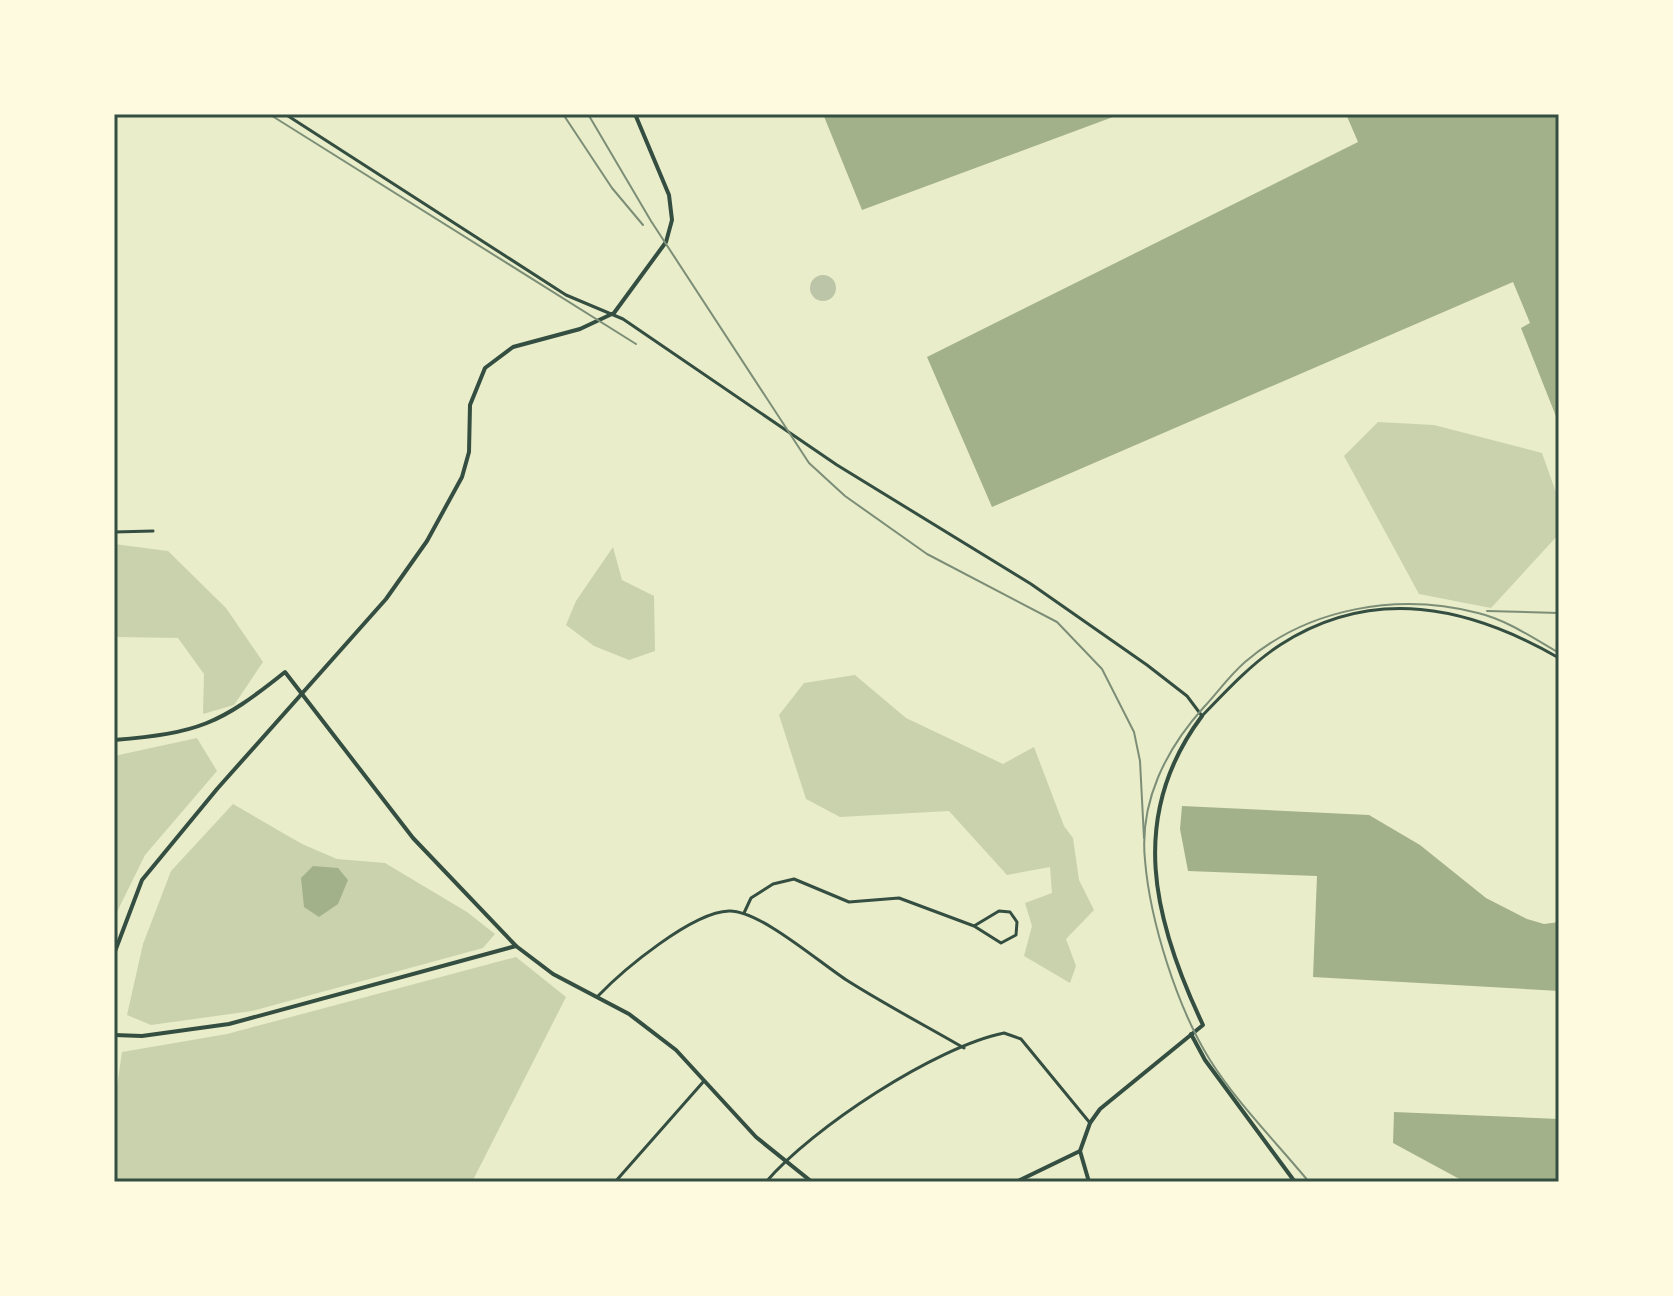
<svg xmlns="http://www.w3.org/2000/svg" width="1673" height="1296" font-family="'Source Serif 4',serif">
	<rect width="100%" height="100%" fill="#e9edc9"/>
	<g fill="#cad2ad">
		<polygon points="1378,422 1434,425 1542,453 1559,501 1559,534 1491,608 1419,594 1344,456"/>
		<polygon points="114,544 168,551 226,608 263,662 234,705 203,714 204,674 178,638 115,637 114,641"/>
		<polygon points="613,547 622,580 654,596 655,651 629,660 594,646 566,625 576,601"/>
		<polygon points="855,675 906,718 1003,764 1034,747 1064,826 1073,838 1079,880 1094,910 1066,939 1076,966 1070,983 1024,956 1032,926 1025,903 1052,893 1050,867 1007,875 949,811 840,817 806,799 779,715 804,683"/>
		<polygon points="197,738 217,771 145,855 114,918 114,756"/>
		<polygon points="233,804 302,844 337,859 385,863 467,912 495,934 483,948 252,1011 151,1025 127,1015 143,944 171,871"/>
		<polygon points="516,957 566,997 472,1182 114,1182 114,1107 122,1052 227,1034"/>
	</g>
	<g fill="#a3b18a">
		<polygon points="823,114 1121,114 862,210"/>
		<polygon points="1346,114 1559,114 1559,424 1521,328 1530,323 1513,282 992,507 927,357 1358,142"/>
		<polygon points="1182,806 1369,815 1420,845 1486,898 1527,919 1544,924 1559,922 1559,991 1313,977 1317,876 1188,871 1180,829"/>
		<polygon points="313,866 338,868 348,880 338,904 319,917 304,907 301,878"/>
		<polygon points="1394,1112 1559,1119 1559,1182 1465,1182 1393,1143"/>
	</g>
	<circle fill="#bcc5a7" cx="823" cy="288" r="13"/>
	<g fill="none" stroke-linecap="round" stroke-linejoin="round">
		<g stroke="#344e41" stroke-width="3">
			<path d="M285,114L566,295L623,319L837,465L1031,584L1147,665L1187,696L1202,716C1226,691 1251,664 1280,645C1373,585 1469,606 1559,658"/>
			<polyline points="114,532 153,531"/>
			<polyline points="744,913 751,898 773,884 794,879 849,902 899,898 974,926 1001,943 1016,935 1017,922 1010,912 999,911 974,926"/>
			<path d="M598,996C623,970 692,912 729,911C760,910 821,964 848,981C886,1005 926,1026 964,1048"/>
			<polyline points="615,1182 704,1081"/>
			<path d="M766,1182C812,1128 935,1047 1004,1033L1021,1039L1090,1123"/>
		</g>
		<g stroke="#344e41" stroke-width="4">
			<path d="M114,740C198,733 219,725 285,672L413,838L516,946L553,974L629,1014L676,1050L756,1137L812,1182"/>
			<polyline points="1191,1034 1205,1060 1295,1182"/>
			<polyline points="114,1035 142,1036 229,1024 516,946"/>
			<polyline points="1080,1151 1089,1182"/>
			<path d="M1016,1182L1080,1151L1090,1123L1100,1109L1203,1025C1153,920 1127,816 1202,716"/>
		</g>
		<polyline stroke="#344e41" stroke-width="4" points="114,954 142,880 217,789 386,599 427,541 462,477 469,452 470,405 485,368 513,347 580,329 614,313 666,242 672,220 669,195 635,114"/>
		<g stroke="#7c8e77" stroke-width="2">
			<polyline points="196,114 200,116"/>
			<polyline points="269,114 636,344"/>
			<polyline points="563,114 612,188 643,225"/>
			<polyline points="588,114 651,221 809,463 845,496 927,554 1057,622 1102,669 1134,732 1140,761 1144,838"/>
			<polyline points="1487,611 1559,613"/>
			<path d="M1309,1182C1276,1142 1237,1103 1210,1060C1177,1007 1150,921 1145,860C1139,802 1166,749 1204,707C1218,692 1229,676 1245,662C1308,608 1398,592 1478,613C1507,620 1533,638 1559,653"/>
		</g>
	</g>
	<rect width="1673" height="1296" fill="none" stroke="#fefae0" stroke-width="232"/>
	<rect x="116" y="116" width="1441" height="1064" fill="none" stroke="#344e41" stroke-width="3"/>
</svg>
